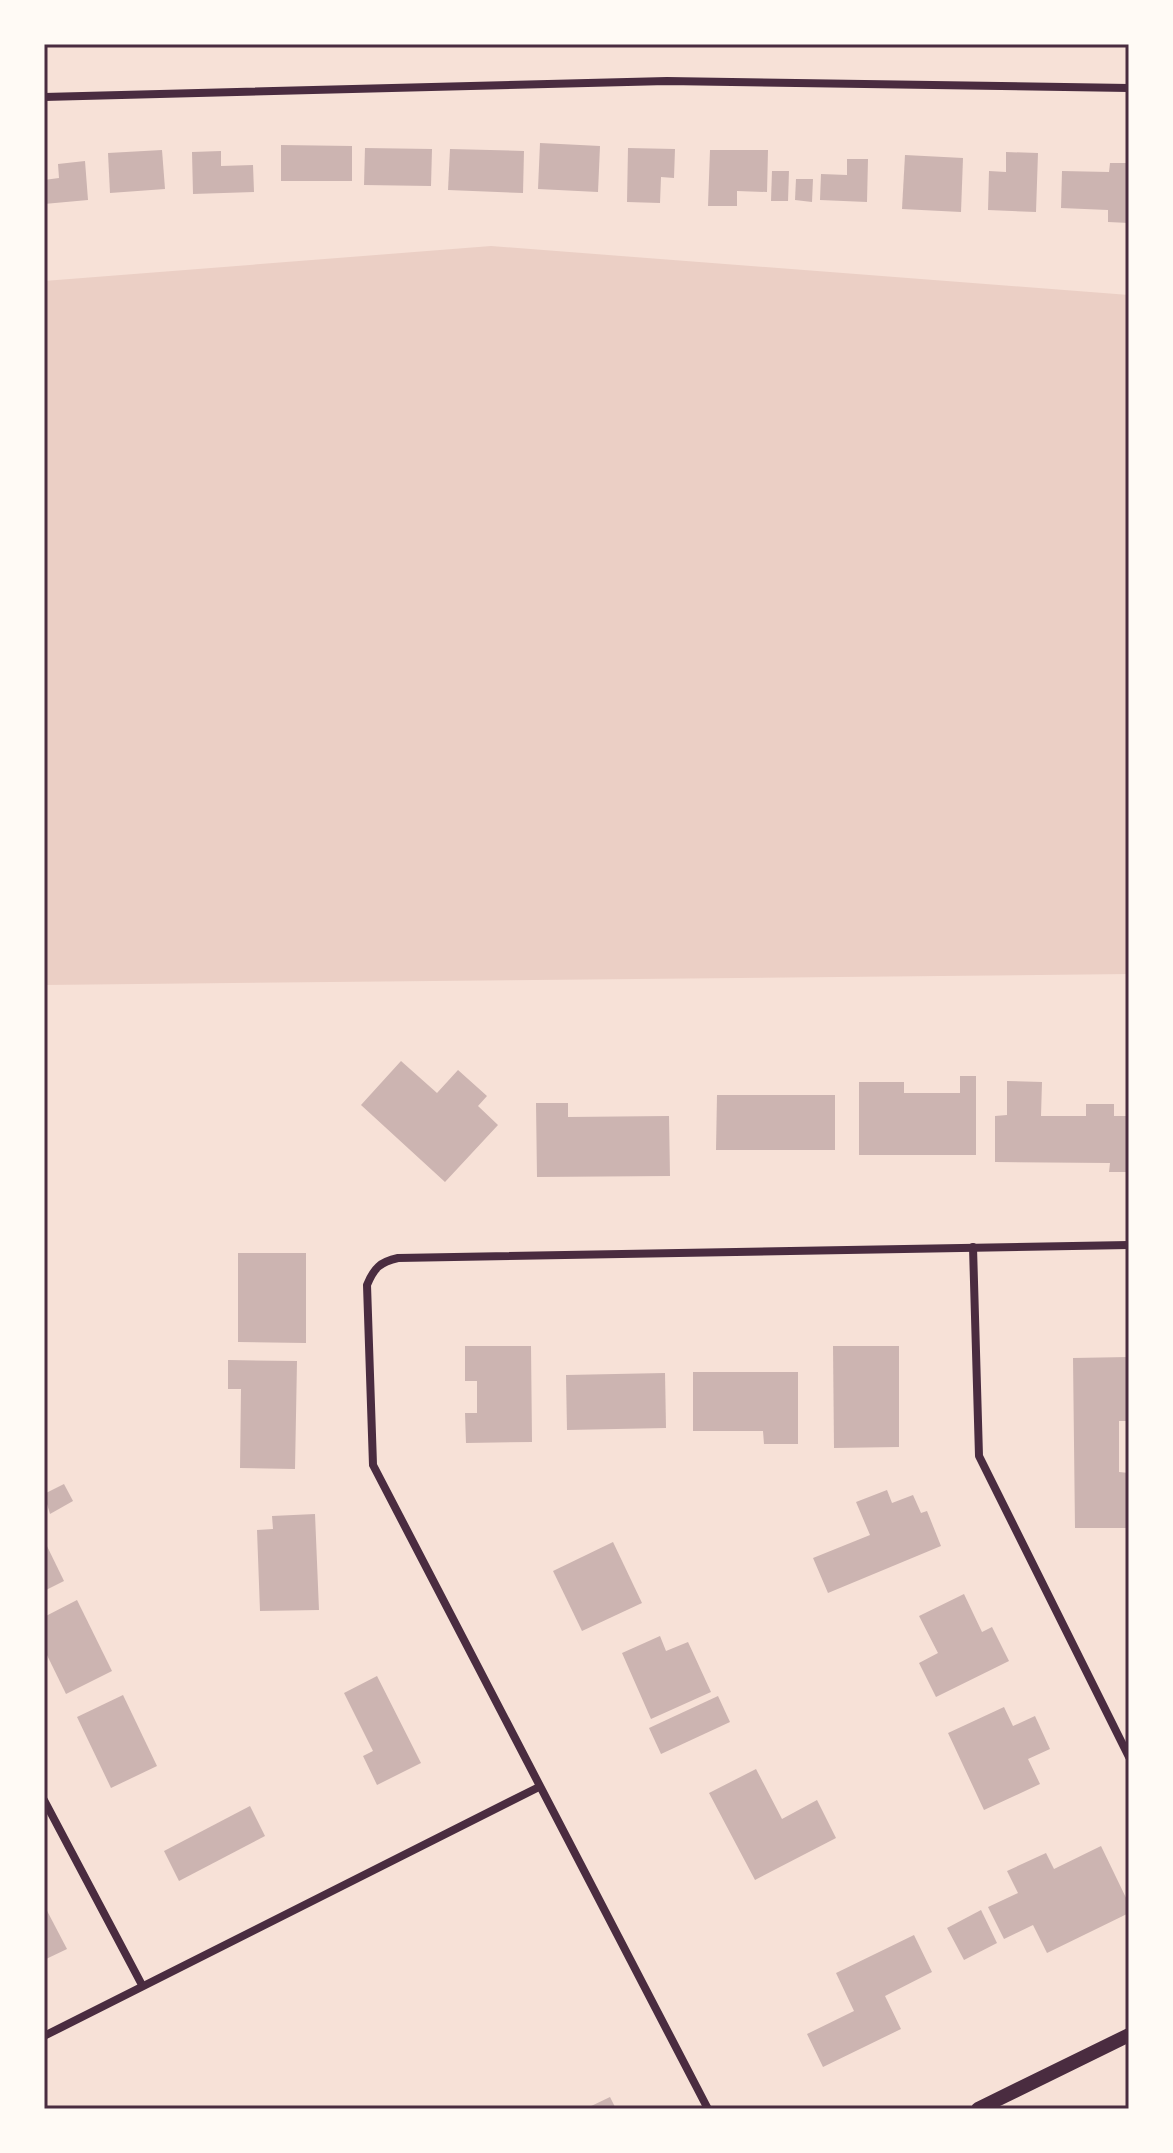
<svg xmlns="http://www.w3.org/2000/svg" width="1173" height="2153" font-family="'Roboto Condensed',sans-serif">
	<rect width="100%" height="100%" fill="#f7e1d7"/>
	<polygon fill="#ebcfc5" points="491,246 1129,295 1129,974 44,985 44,281"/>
	<g fill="#ccb4b1">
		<polygon points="540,143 600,146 598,192 538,189"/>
		<polygon points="281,145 352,146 352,181 281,181"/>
		<polygon points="365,148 432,149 431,186 364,185"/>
		<polygon points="628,148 675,149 674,178 661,177 660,203 627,202"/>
		<polygon points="450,149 524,151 523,193 448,190"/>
		<polygon points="162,150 165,189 110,193 108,153"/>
		<polygon points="710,150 768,150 767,192 737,191 737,206 708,206"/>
		<polygon points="221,151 221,166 253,165 254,192 193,194 192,152"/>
		<polygon points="1006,152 1038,153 1036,212 988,210 989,171 1006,172"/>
		<polygon points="905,155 963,158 961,212 902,209"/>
		<polygon points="847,159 868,159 867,202 820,200 821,174 847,175"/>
		<polygon points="85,161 88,200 44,204 44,180 59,178 58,164"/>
		<polygon points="1110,163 1129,163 1129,223 1108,222 1108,210 1061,208 1062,171 1109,172"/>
		<polygon points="772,171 789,171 788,201 771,201"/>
		<polygon points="796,179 813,179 812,202 795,200"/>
		<polygon points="401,1061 437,1093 458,1070 487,1096 478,1106 498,1125 445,1182 361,1105"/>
		<polygon points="960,1076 976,1076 976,1155 859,1155 859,1082 904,1082 904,1093 960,1093"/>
		<polygon points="1007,1081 1042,1082 1041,1116 1086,1116 1086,1104 1114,1104 1114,1116 1129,1116 1129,1172 1109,1172 1110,1163 995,1162 995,1116 1007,1115"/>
		<polygon points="717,1095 835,1095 835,1150 716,1150"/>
		<polygon points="536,1103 568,1103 568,1117 669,1116 670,1176 537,1177"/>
		<polygon points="238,1253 306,1253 306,1343 238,1342"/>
		<polygon points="465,1346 531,1346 532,1442 466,1443 465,1413 477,1413 477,1381 465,1381"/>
		<polygon points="833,1346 899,1346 899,1447 834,1448"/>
		<polygon points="1129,1357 1129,1421 1119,1421 1119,1472 1129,1473 1129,1528 1075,1528 1073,1358"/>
		<polygon points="228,1360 297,1361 295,1469 240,1468 241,1389 228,1389"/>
		<polygon points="693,1372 798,1372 798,1444 764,1444 763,1431 693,1431"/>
		<polygon points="665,1373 666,1428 567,1430 566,1375"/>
		<polygon points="64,1484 73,1501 50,1514 44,1494"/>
		<polygon points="887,1490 892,1503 913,1495 921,1513 927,1511 941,1546 828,1593 813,1558 870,1535 856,1502"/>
		<polygon points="315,1514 319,1610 260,1611 257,1530 273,1529 272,1516"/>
		<polygon points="44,1540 64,1581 44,1591"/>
		<polygon points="613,1542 642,1603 582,1631 553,1571"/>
		<polygon points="964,1594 982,1632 992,1627 1009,1661 936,1697 919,1663 938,1653 919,1616"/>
		<polygon points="77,1600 112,1671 66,1694 44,1649 44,1617"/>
		<polygon points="660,1636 666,1651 688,1642 711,1692 651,1719 622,1653"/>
		<polygon points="377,1676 421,1763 377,1785 363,1756 373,1751 344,1693"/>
		<polygon points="123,1695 157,1766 111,1788 77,1717"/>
		<polygon points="718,1696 730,1722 661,1754 649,1728"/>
		<polygon points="1004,1707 1013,1726 1035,1716 1050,1749 1028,1759 1040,1784 984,1810 948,1733"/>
		<polygon points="756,1769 782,1819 817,1800 836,1838 755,1880 709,1793"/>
		<polygon points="250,1806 265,1836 179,1881 164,1851"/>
		<polygon points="1101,1846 1129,1904 1129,1913 1047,1953 1033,1925 1004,1939 988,1907 1018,1893 1007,1871 1046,1853 1054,1869"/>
		<polygon points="44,1905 67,1949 44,1960"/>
		<polygon points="981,1910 997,1943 964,1960 947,1928"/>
		<polygon points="914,1935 932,1972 885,1996 901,2029 823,2067 807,2034 854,2011 836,1973"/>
		<polygon points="610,2097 616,2109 585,2109"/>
	</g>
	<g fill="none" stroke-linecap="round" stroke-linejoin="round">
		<g stroke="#4a2c40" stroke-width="8">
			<polyline points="44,97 667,81 1129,88"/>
			<polyline points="973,1247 979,1456 1129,1757"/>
			<polyline points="44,1800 142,1985"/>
			<polyline points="44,2036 539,1787"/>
			<path d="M708,2109L373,1465L367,1285C374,1268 380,1262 398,1258L1129,1245"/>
		</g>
		<polyline stroke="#4a2c40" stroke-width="14" points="978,2109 1129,2035"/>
	</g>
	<rect width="1173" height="2153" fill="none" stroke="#fffaf5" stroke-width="92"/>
	<rect x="46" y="46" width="1081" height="2061" fill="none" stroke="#4a2c40" stroke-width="3"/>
</svg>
